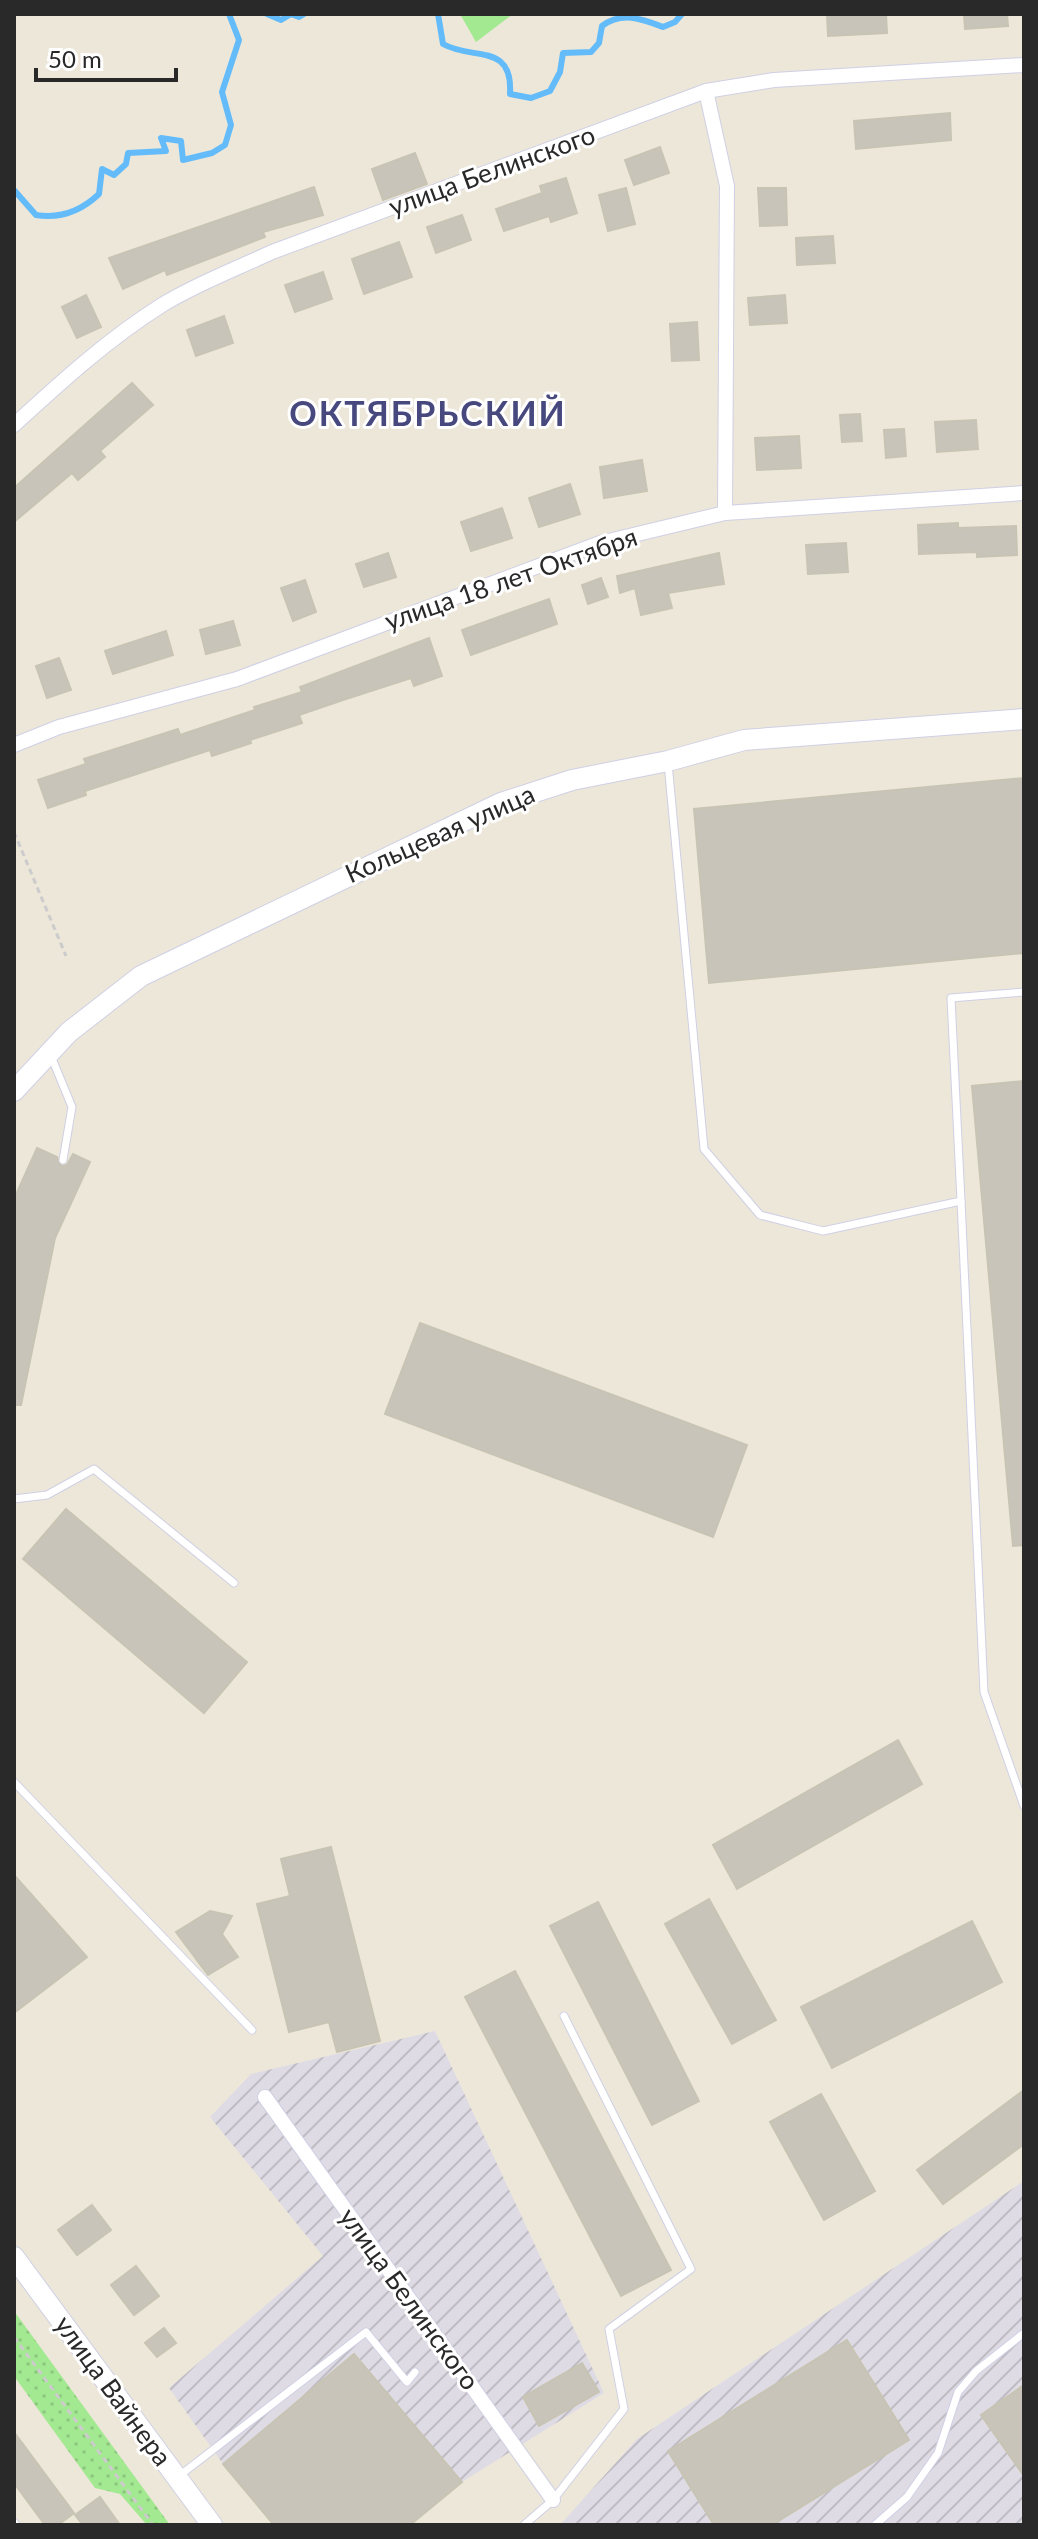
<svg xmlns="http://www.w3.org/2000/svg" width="1038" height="2539" font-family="Lato,sans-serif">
	<defs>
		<pattern id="industrial-furrows" width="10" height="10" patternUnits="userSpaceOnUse" patternTransform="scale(2)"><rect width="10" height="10" fill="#dfdbe5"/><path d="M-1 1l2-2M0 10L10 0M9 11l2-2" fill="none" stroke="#bfbcc4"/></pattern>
		<pattern id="grass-dots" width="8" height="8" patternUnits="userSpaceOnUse" patternTransform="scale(2)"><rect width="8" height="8" fill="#a3e991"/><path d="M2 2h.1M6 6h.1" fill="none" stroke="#8cc87d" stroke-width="1.8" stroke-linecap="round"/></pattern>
	</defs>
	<rect width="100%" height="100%" fill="#ede7da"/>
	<g fill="url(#industrial-furrows)">
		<polygon points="435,2031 604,2393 462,2482 355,2354 223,2464 169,2388 323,2256 210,2117 251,2074"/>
		<polygon points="1024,2181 1024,2525 560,2525 637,2439"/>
	</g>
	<polygon fill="url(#grass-dots)" points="14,2311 170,2525 147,2525 120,2494 95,2488 14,2376"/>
	<polygon fill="#a3e991" points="460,14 513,14 476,42"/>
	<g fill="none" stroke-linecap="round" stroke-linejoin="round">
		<g stroke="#63bcf9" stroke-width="6">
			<polyline points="267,14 281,20 291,14 299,17 304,14"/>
			<path d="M438,14L443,44C473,61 513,42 510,94L531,98L550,91L560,72L563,53L591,52L599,43L602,26C622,11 642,19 663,27L675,22L682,14"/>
			<path d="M14,190L36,215C60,219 81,211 99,194L102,169L114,175L126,164L128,153L166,151L161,138L181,141L183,160L212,153L225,145L231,125L222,92L239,40L229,14"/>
		</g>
	</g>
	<g fill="#c8c4ba" stroke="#c8c4b3" stroke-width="2">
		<polygon points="827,14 886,14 887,33 828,36"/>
		<polygon points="964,14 1007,14 1008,26 965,29"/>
		<polygon points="950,113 951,140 856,149 854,121"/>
		<polygon points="660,147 669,173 634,185 625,160"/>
		<polygon points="415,153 427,184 383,200 372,169"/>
		<polygon points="566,178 577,213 551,222 549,216 504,231 496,209 542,193 540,186"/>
		<polygon points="314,187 323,215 263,232 265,237 167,275 165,270 123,289 109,258"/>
		<polygon points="626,188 635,224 608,231 599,195"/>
		<polygon points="758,188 786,188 787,225 760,226"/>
		<polygon points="462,215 471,240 436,253 427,227"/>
		<polygon points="833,236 835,263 797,265 796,238"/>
		<polygon points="399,242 412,277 364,294 352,259"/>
		<polygon points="323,272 332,299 295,312 285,285"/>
		<polygon points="86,295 101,327 77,338 62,307"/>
		<polygon points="785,295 787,323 750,325 748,298"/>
		<polygon points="224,316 233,343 196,356 187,330"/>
		<polygon points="697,322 699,360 672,361 670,324"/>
		<polygon points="132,383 153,405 100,451 105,457 78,480 72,473 14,522 14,488"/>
		<polygon points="860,414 862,441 842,442 840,415"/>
		<polygon points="976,420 978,449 937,452 935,422"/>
		<polygon points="904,429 906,456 886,458 884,430"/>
		<polygon points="799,436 801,468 757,470 755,438"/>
		<polygon points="642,460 647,491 604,498 600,467"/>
		<polygon points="570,484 580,514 539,527 529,498"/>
		<polygon points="502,508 512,538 471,551 461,522"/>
		<polygon points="958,523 958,528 1016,526 1017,555 977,557 977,552 919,554 918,525"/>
		<polygon points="846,543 848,572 808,574 806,545"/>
		<polygon points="388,553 396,577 364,587 356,564"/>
		<polygon points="719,553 724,584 668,593 672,608 641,615 635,588 620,593 617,576"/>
		<polygon points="601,578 608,597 588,604 582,585"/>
		<polygon points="305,580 316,612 293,621 281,588"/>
		<polygon points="549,599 557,624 471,655 462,630"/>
		<polygon points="233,621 240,645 206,654 200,630"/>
		<polygon points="166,631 173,655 113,674 105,651"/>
		<polygon points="429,638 442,676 414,686 411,678 343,700 299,715 302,723 250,740 251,743 212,756 210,750 85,791 86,795 48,808 38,780 86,764 84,759 178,729 180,735 255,710 254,707 302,692 300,687"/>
		<polygon points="59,658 71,690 47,698 36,666"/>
		<polygon points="1024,778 1024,953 709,983 694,809"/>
		<polygon points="1024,1081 1024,1545 1013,1546 972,1086"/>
		<polygon points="37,1148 57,1157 61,1166 67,1165 73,1154 90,1162 55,1238 21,1405 14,1405 14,1199"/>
		<polygon points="420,1323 747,1445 713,1537 385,1414"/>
		<polygon points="66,1509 247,1662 204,1713 23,1559"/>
		<polygon points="898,1740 922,1784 737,1889 713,1845"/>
		<polygon points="331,1847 380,2041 337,2052 329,2022 289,2032 257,1904 290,1896 281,1859"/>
		<polygon points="14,1875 87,1957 14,2013"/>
		<polygon points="709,1899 776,2020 732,2044 665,1924"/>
		<polygon points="598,1902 699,2101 652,2125 550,1926"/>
		<polygon points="210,1911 232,1916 222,1934 238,1957 208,1975 176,1932"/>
		<polygon points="972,1921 1002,1982 832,2068 801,2007"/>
		<polygon points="515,1971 671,2270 621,2296 465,1997"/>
		<polygon points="1024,2090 1024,2144 943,2204 917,2170"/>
		<polygon points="821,2094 875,2191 824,2220 770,2122"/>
		<polygon points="92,2205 111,2230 77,2255 58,2230"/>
		<polygon points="136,2266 159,2296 134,2315 111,2285"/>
		<polygon points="164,2328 176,2343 157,2357 145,2343"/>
		<polygon points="847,2340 909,2440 772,2525 714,2525 668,2451"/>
		<polygon points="354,2354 462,2482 410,2525 274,2525 223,2464"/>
		<polygon points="582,2363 599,2392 539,2426 523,2397"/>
		<polygon points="1024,2385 1024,2476 981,2415"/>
		<polygon points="14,2432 74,2513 58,2525 45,2525 14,2483"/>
		<polygon points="100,2497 120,2525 83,2525 75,2515"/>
	</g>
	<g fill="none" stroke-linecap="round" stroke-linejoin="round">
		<g stroke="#cfd0e4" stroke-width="9">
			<g id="lane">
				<polyline points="668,763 704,1149 760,1215 823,1231 961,1201 951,998 1024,992"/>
				<polyline points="51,1056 72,1107 63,1160"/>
				<polyline points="961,1201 984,1692 1024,1806"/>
				<polyline points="14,1499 47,1495 94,1469 234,1583"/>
				<polyline points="14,1782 252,2030"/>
				<polyline points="179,2476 366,2332 407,2382 415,2372"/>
				<polyline points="14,2522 16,2525"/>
				<polyline points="524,2525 553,2500 624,2409 609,2329 691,2269 564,2016"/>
				<polyline points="875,2525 907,2497 938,2453 958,2392 976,2371 1024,2333"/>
			</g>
		</g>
		<g stroke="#cfd0e4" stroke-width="16">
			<g id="street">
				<polyline points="706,91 727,186 725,513"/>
				<path d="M14,425C61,382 108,339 162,305C196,284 236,269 272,252L706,91L774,80L1024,65"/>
				<polyline points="14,745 59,727 237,679 600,543 725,513 1024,493"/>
				<polyline points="265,2097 553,2500"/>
			</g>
		</g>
		<g stroke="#cfd0e4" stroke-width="22">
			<g id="secondary">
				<polyline points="14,1091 69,1032 141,976 501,803 572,780 668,761 744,740 1024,719"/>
				<polyline points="14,2257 212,2525"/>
			</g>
		</g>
		<g stroke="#ccc" stroke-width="3" stroke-dasharray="6 4" stroke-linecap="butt">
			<polyline points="14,832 66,956"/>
			<polyline points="14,2337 153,2525"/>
		</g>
		<use href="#lane" stroke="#fff" stroke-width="7"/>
		<use href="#street" stroke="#fff" stroke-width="14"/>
		<use href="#secondary" stroke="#fff" stroke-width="20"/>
	</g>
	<g text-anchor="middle" stroke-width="6" stroke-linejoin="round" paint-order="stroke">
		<g font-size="26" fill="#292929" stroke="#fff">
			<text transform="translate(492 171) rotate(-20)" y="9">улица Белинского</text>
			<text transform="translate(511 579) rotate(-19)" y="9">улица 18 лет Октября</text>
			<text transform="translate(440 834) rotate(-24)" y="9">Кольцевая улица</text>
			<text transform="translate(409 2299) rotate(54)" y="9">улица Белинского</text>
			<text transform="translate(113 2391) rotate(54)" y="9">улица Вайнера</text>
		</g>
		<g font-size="34" font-weight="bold" letter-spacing="2" fill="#46487e" stroke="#fff">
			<text x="428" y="426">ОКТЯБРЬСКИЙ</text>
		</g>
	</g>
	<rect width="1038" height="2539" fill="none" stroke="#292929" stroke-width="32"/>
	<path d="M36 68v12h140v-12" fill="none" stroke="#292929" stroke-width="4"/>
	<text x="48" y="68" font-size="24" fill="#292929" stroke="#ffffff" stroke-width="6" paint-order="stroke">50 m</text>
</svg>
